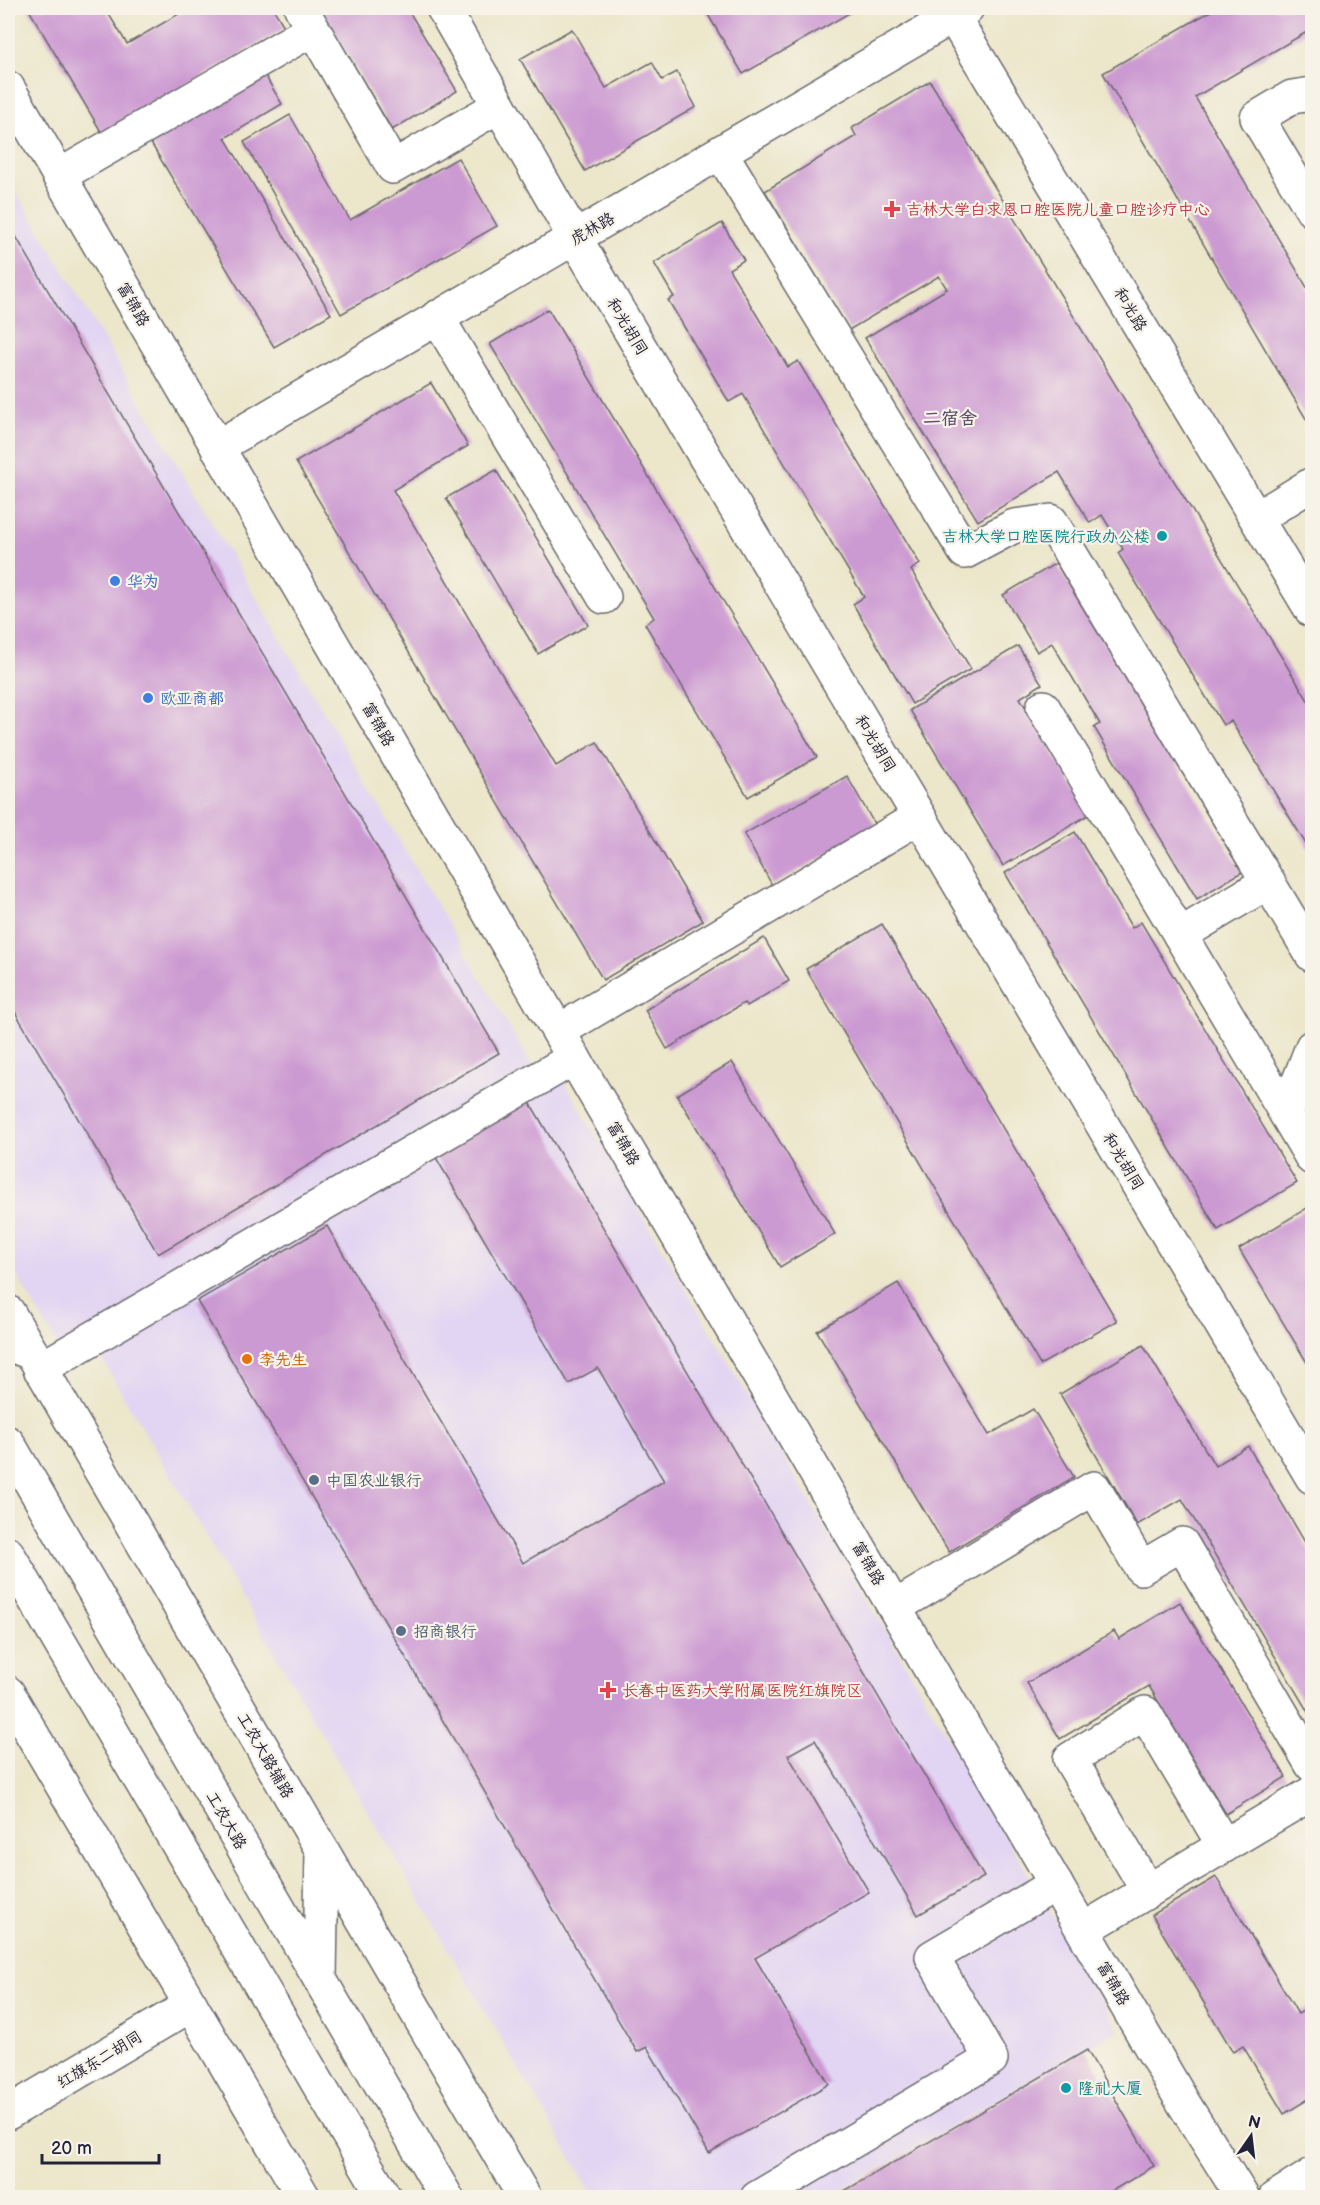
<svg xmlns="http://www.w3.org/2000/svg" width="1320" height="2205" font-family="'Balsamiq Sans','LXGW WenKai TC',sans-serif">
	<rect width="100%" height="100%" fill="#f7f3e8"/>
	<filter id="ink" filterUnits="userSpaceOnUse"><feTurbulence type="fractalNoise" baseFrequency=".0167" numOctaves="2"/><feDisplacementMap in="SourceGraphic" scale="12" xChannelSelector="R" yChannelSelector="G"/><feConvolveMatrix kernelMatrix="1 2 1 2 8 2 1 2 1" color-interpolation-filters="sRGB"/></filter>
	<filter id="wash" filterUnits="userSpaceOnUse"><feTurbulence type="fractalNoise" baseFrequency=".008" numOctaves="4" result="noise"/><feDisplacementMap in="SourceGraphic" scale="24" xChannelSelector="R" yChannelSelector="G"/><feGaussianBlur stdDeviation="1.35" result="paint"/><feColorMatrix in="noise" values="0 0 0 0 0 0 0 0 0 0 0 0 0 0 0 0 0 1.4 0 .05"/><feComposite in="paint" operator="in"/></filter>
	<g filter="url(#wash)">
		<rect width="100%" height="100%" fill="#ece6ca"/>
		<polygon fill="#e2d4f3" points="8,177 544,1086 561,1076 1119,2030 828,2197 594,2197 97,1351 70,1367 8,1261"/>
		<g id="blocks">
			<g fill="#cc9ad2">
				<polygon points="28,8 105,8 127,44 189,8 273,8 285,28 103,135"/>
				<polygon points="320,8 407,8 457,91 392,130"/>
				<polygon points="704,8 858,8 743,74"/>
				<polygon points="1216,8 1312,8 1312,29 1195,97 1312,296 1312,429 1103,73"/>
				<polygon points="572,29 606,88 652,62 662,80 677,72 696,107 585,171 520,59"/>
				<polygon points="263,72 282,104 225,138 331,314 274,347 149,140"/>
				<polygon points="930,81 1312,707 1312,854 1231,721 1223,725 1118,553 1123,549 1102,515 1090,523 1059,472 978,521 865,338 947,289 939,276 849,330 765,191 856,136 852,128"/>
				<polygon points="290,115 350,220 458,158 497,226 341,314 244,142"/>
				<polygon points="8,223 499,1053 158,1254 8,1000"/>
				<polygon points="722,223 744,260 729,269 788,367 798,361 920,564 911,570 971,669 912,704 853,604 864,597 743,394 729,402 668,300 674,297 654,263"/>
				<polygon points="548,309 817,757 748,797 645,624 654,618 490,344"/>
				<polygon points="431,383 468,446 393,490 556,766 597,742 703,921 603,980 296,462"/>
				<polygon points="496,470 588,625 538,654 446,498"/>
				<polygon points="1056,563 1242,872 1197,899 1094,727 1100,724 1052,643 1037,652 1003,595"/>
				<polygon points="1018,646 1042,684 1020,698 1090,814 1003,866 910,710"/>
				<polygon points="847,776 876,827 772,885 744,834"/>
				<polygon points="1075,832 1132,928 1141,922 1297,1183 1218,1230 1005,873"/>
				<polygon points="882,924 1117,1321 1040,1365 806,969"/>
				<polygon points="764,938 789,981 747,1006 744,1003 667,1049 645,1010"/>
				<polygon points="732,1062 835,1234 780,1267 677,1095"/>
				<polygon points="529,1101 984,1877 918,1915 815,1740 788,1755 869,1892 755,1958 829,2084 709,2153 647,2047 637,2052 197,1301 327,1226 523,1563 664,1481 598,1368 569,1384 435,1156"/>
				<polygon points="1312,1205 1312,1371 1239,1249"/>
				<polygon points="898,1283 989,1435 1033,1409 1074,1477 949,1552 817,1331"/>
				<polygon points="1143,1345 1215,1466 1248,1446 1312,1554 1312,1719 1182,1499 1137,1525 1060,1394"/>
				<polygon points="1180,1602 1286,1777 1226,1814 1149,1686 1060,1739 1027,1683 1114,1631 1119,1639"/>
				<polygon points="1216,1877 1298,2014 1312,2006 1312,2097 1284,2114 1243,2046 1233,2052 1152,1915"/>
				<polygon points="1087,2050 1154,2166 1100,2198 840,2198 839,2194"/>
			</g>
		</g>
	</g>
	<g filter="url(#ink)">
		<use href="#blocks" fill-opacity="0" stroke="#69676d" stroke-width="1.5"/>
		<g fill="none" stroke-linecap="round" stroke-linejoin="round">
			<g stroke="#69676d" stroke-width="36">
				<g id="minor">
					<polyline points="301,8 393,167 499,106"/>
					<polyline points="443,8 575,238 1312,1477"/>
					<polyline points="948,8 1312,611"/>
					<polyline points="8,88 1184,2104 1243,2198"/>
					<polyline points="1312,94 1292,97 1257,118 1312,210"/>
					<polyline points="721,153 965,552 1014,526 1051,521 1268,882 1180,935 1312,1158"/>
					<polyline points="59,176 313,29"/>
					<polyline points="437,317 604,597"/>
					<polyline points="217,447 967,8"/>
					<polyline points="1257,518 1312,484"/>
					<polyline points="1043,707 1180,935"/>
					<polyline points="1268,882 1312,955"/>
					<polyline points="559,1031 919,817"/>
					<polyline points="1286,1114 1312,1047"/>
					<polyline points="8,1312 525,2198"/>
					<polyline points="40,1369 574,1058"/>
					<polyline points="895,1607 1094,1488 1141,1568 1182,1544 1312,1765"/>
					<polyline points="8,1693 304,2198"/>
					<polyline points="1148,1891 1070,1759 1145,1713 1224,1846"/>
					<polyline points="1083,1930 1312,1793"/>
					<polyline points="8,2113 191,2005"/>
					<polyline points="757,2198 991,2059 932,1957 1056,1884"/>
					<polyline points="1275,2198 1312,2175"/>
				</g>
			</g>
			<g stroke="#69676d" stroke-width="36">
				<g id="major">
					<polyline points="8,1344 31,1353"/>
					<polyline points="8,1443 447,2198"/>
					<polyline points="8,1554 385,2198"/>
					<polyline points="320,1978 322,1850"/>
				</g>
			</g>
			<use href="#minor" stroke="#fff" stroke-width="33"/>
			<use href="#major" stroke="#fff" stroke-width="33"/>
		</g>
	</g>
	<g fill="#e0444e" stroke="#f7f3e8" stroke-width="2">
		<path d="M889 200h6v6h6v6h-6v6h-6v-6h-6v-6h6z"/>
		<path d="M605 1681h6v6h6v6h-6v6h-6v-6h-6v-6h6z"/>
	</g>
	<g fill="#0f9aa8" stroke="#f7f3e8" stroke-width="2">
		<circle cx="1162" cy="536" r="6"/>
		<circle cx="1066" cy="2088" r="6"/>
	</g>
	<g fill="#3f7fe0" stroke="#f7f3e8" stroke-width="2">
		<circle cx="115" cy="581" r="6"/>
		<circle cx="148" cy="698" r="6"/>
	</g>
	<circle fill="#e8710a" stroke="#f7f3e8" stroke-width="2" cx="247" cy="1359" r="6"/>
	<g fill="#5c6f8a" stroke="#f7f3e8" stroke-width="2">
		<circle cx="314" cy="1480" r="6"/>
		<circle cx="401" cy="1631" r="6"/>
	</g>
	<g text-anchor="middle" stroke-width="4.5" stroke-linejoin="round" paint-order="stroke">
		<g font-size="16" fill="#be3a42" stroke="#f7f3e8" text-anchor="start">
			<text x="906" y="215">吉林大学白求恩口腔医院儿童口腔诊疗中心</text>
			<text x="622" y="1696">长春中医药大学附属医院红旗院区</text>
		</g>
		<g font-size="16" fill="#22223b" stroke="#f7f3e8">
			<text transform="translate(592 228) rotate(-30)" y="6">虎林路</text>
			<text transform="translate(134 304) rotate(60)" y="6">富锦路</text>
			<text transform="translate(1131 309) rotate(59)" y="6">和光路</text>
			<text transform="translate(628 326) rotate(59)" y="6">和光胡同</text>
			<text transform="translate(379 724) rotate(60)" y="6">富锦路</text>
			<text transform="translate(876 743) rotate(59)" y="6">和光胡同</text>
			<text transform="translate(624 1143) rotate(60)" y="6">富锦路</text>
			<text transform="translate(1124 1161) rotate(59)" y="6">和光胡同</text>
			<text transform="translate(869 1563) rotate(60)" y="6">富锦路</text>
			<text transform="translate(266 1755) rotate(60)" y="6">工农大路辅路</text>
			<text transform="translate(227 1820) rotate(60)" y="6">工农大路</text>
			<text transform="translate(1114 1983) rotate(60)" y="6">富锦路</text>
			<text transform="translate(99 2059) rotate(-31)" y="6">红旗东二胡同</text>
		</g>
		<g font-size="16" fill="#0d838f" stroke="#f7f3e8" text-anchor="end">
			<text x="1150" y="542">吉林大学口腔医院行政办公楼</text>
			<text x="1078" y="2094" text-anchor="start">隆礼大厦</text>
		</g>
		<g font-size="16" fill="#366cbe" stroke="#f7f3e8" text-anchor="start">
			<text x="127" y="587">华为</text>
			<text x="160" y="704">欧亚商都</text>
		</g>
		<g font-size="16" fill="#c56008" stroke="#f7f3e8" text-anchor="start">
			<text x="259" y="1365">李先生</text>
		</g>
		<g font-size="16" fill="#4e5e75" stroke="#f7f3e8" text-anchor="start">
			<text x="326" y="1486">中国农业银行</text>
			<text x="413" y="1637">招商银行</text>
		</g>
		<g font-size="18" font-weight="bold" fill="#5e4c70" stroke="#f7f3e8">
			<text x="950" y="424">二宿舍</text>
		</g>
	</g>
	<rect width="1320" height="2205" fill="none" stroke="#f7f3e8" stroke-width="30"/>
	<g transform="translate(1251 2136) rotate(14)" stroke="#f7f3e8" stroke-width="4.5" paint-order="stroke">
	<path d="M0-4.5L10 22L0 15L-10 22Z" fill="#22223b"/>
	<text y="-9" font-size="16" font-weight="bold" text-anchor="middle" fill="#22223b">N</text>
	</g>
	<path d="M42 2154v9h117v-9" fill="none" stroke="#22223b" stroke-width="3"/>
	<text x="51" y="2154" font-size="18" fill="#22223b" stroke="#f7f3e8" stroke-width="4.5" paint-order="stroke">20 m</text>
</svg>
